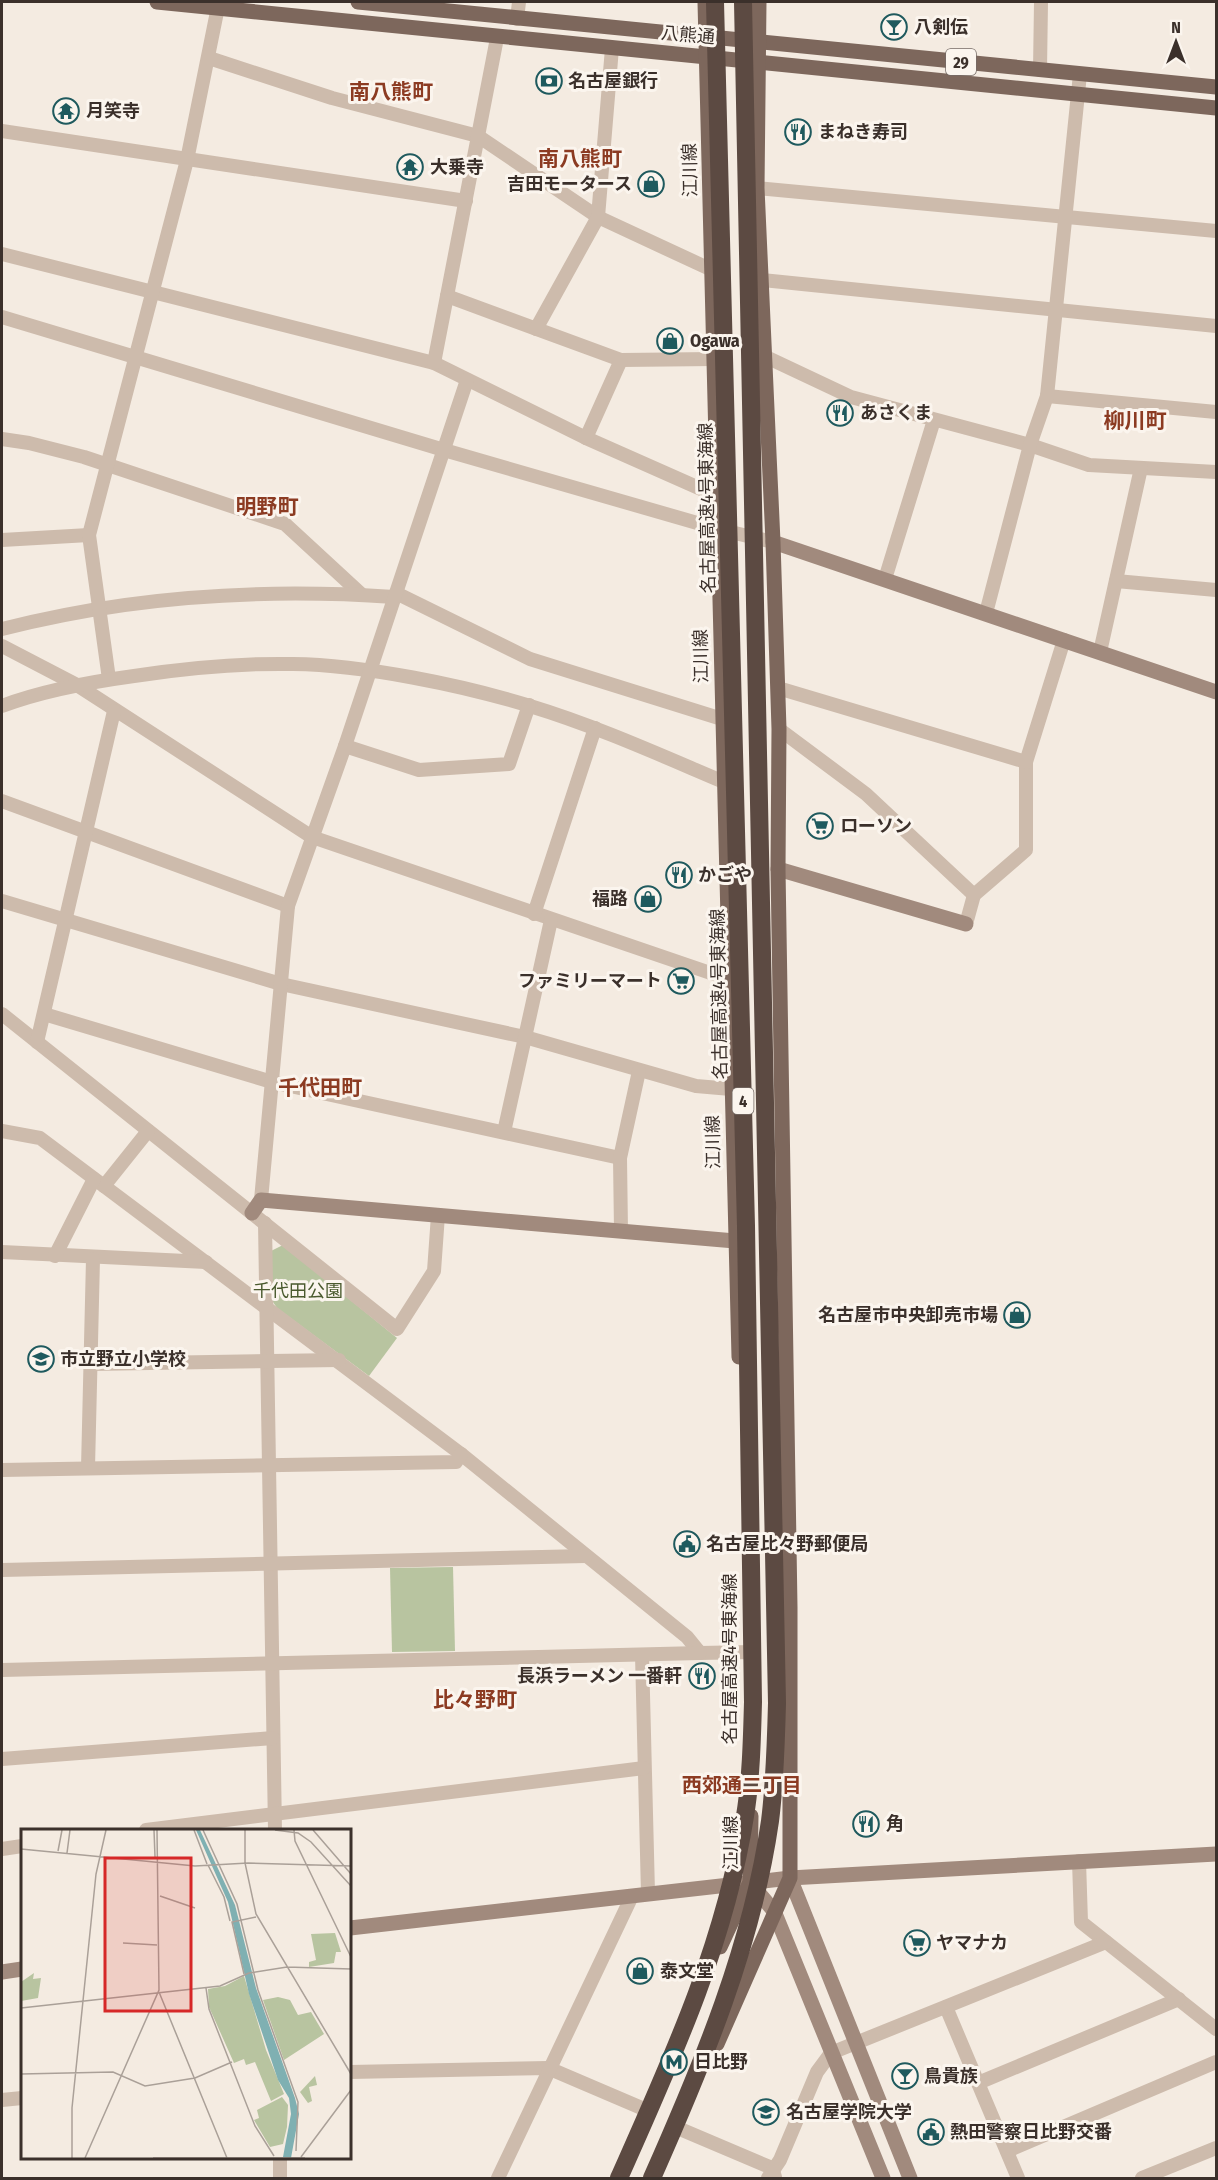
<svg xmlns="http://www.w3.org/2000/svg" width="1218" height="2180" font-family="'Fira Sans Condensed','Noto Sans JP',sans-serif">
	<rect width="100%" height="100%" fill="#f4ebe1"/>
	<g fill="#b8c4a0">
		<polygon points="283,1245 397,1338 369,1376 277,1308 271,1299 271,1251"/>
		<polygon points="453,1567 455,1651 392,1652 390,1568"/>
	</g>
	<g fill="none" stroke-linecap="round" stroke-linejoin="round">
		<g stroke="#cdbbac" stroke-width="14">
			<polyline points="517,19 519,2"/>
			<polyline points="209,58 332,98 478,136 598,217 712,270"/>
			<polyline points="1040,70 1041,2"/>
			<polyline points="2,131 466,201"/>
			<polyline points="757,188 1216,231"/>
			<polyline points="2,254 434,363 586,438 717,496"/>
			<polyline points="762,280 1216,326"/>
			<polyline points="447,296 621,360 714,359"/>
			<polyline points="2,317 444,450 718,529 773,542"/>
			<polyline points="536,329 598,217 612,48"/>
			<polyline points="764,356 851,397 1030,445 1089,465 1216,472"/>
			<polyline points="434,363 497,38"/>
			<polyline points="1047,396 1216,412"/>
			<polyline points="586,438 621,360"/>
			<polyline points="2,439 29,443 84,457 285,524 362,595"/>
			<polyline points="2,540 89,535"/>
			<polyline points="885,579 934,420"/>
			<polyline points="1116,581 1216,590"/>
			<polyline points="396,593 530,659 722,719"/>
			<polyline points="986,613 1030,445 1047,396 1080,74"/>
			<path d="M2,629C130,596 262,588 394,597"/>
			<polyline points="2,646 77,685 312,837 728,979"/>
			<polyline points="1100,652 1141,468"/>
			<polyline points="109,679 89,535 187,160 219,2"/>
			<polyline points="778,688 1026,762 1026,850 974,895 966,924"/>
			<path d="M2,706C44,690 90,682 134,676C187,668 240,663 293,664C364,665 462,685 530,706C596,726 660,755 724,782"/>
			<polyline points="779,729 866,794 974,895"/>
			<polyline points="345,746 419,770 509,764 529,705"/>
			<polyline points="1026,762 1064,640"/>
			<polyline points="2,801 288,906"/>
			<polyline points="2,901 281,984 525,1037 696,1086 731,1089"/>
			<polyline points="534,914 595,728"/>
			<polyline points="2,1014 397,1329 434,1271 438,1215"/>
			<polyline points="44,1014 272,1082 620,1158"/>
			<polyline points="37,1042 114,711"/>
			<polyline points="2,1131 40,1138 461,1454 687,1637 700,1653 752,1652"/>
			<polyline points="504,1132 551,920"/>
			<polyline points="104,1186 148,1131"/>
			<polyline points="261,1200 288,906 345,746 467,380"/>
			<polyline points="265,1223 275,1830"/>
			<polyline points="621,1231 620,1158 639,1071"/>
			<polyline points="2,1252 206,1262"/>
			<polyline points="55,1256 94,1179"/>
			<polyline points="90,1364 339,1360"/>
			<polyline points="88,1468 93,1259"/>
			<polyline points="2,1470 456,1462 461,1454"/>
			<polyline points="2,1570 586,1556"/>
			<polyline points="642,1655 648,1893"/>
			<polyline points="2,1670 700,1653"/>
			<polyline points="2,1759 273,1738"/>
			<polyline points="146,1830 644,1768"/>
			<polyline points="2,1849 22,1846"/>
			<polyline points="1079,1861 1081,1922 1216,2029"/>
			<polyline points="946,2007 1018,2178"/>
			<polyline points="350,2072 548,2068 644,2109"/>
			<polyline points="978,2083 1179,1999"/>
			<polyline points="2,2100 22,2098"/>
			<polyline points="680,2129 772,2168 775,2177"/>
			<polyline points="1007,2151 1216,2062"/>
			<polyline points="280,2158 280,2178"/>
			<polyline points="498,2178 632,1896"/>
			<polyline points="768,2178 780,2160 817,2072 831,2053 1106,1942"/>
			<polyline points="1142,2178 1216,2148"/>
		</g>
		<g stroke="#a18a7d" stroke-width="15">
			<polyline points="773,542 1216,692"/>
			<polyline points="778,869 966,924"/>
			<polyline points="252,1213 261,1200 735,1241"/>
			<polyline points="790,1878 910,2178"/>
			<polyline points="751,1884 774,1911 883,2178"/>
			<polyline points="350,1928 790,1878 1216,1854"/>
			<polyline points="2,1972 22,1969"/>
		</g>
		<g stroke="#7d675c" stroke-width="15">
			<polyline points="157,2 1216,108"/>
			<polyline points="358,2 1216,87"/>
			<polyline points="705,2 739,1357"/>
			<polyline points="720,1947 750,1882 751,1816"/>
			<polyline points="717,2044 790,1878 790,1607 778,869 779,729 773,542 757,188 759,2"/>
		</g>
		<g stroke="#5c4a42" stroke-width="18">
			<path d="M619,2178C671,2061 725,1944 745,1816C751,1779 752,1740 753,1702L746,1226L715,2"/>
			<path d="M652,2178C703,2063 752,1946 770,1821C775,1782 776,1742 777,1703L743,2"/>
		</g>
	</g>
	<defs>
		<g id="bar-ring" transform="scale(1.35)"><circle r="9.5" fill="#fbf5ee" stroke="#1f5a5e" stroke-width="1.5"/><path d="M-6-5H6L.8 .8V4.5H3.5V6h-7V4.5H-.8V.8Z" fill="#1f5a5e"/></g>
		<g id="bank-ring" transform="scale(1.35)"><circle r="9.5" fill="#fbf5ee" stroke="#1f5a5e" stroke-width="1.5"/><path d="M-6-4H6V4H-6ZM0-2.3a2.3 2.3 0 1 0 0 4.6a2.3 2.3 0 1 0 0-4.6Z" fill="#1f5a5e"/></g>
		<g id="temple-ring" transform="scale(1.35)"><circle r="9.5" fill="#fbf5ee" stroke="#1f5a5e" stroke-width="1.5"/><path d="M0-6L5-2H3V0L6.5 2.5H4V6H1.5V3h-3V6H-4V2.5H-6.5L-3 0V-2H-5Z" fill="#1f5a5e"/></g>
		<g id="restaurant-ring" transform="scale(1.35)"><circle r="9.5" fill="#fbf5ee" stroke="#1f5a5e" stroke-width="1.5"/><path d="M-5-6h1v4h1v-4h1v4h1v-4h1v5L-1.5 .5V6h-2V.5L-5-1ZM5-6V6H3V1.5H1.5Q1.5-4 5-6Z" fill="#1f5a5e"/></g>
		<g id="shop-ring" transform="scale(1.35)"><circle r="9.5" fill="#fbf5ee" stroke="#1f5a5e" stroke-width="1.5"/><path d="M-5-2.5h2.3a2.7 3.5 0 0 1 5.4 0H5L5.5 6h-11ZM-1.5-2.5h3a1.5 2.3 0 0 0-3 0Z" fill="#1f5a5e"/></g>
		<g id="supermarket-ring" transform="scale(1.35)"><circle r="9.5" fill="#fbf5ee" stroke="#1f5a5e" stroke-width="1.5"/><path d="M-6-5.5h2.5l.6 2H6L4.5 2H-2.5L-4.4-4H-6ZM-1.5 3.2a1.3 1.3 0 1 0 .1 0ZM3 3.2a1.3 1.3 0 1 0 .1 0Z" fill="#1f5a5e"/></g>
		<g id="school-ring" transform="scale(1.35)"><circle r="9.5" fill="#fbf5ee" stroke="#1f5a5e" stroke-width="1.5"/><path d="M0-5L7-2L0 1L-7-2ZM-4 1L0 2.5L4 1V4Q0 6-4 4Z" fill="#1f5a5e"/></g>
		<g id="civic-ring" transform="scale(1.35)"><circle r="9.5" fill="#fbf5ee" stroke="#1f5a5e" stroke-width="1.5"/><path d="M-.6-6.5H3V-4.5H.6V-3L4-1V1h2V6H-6V1h2V-1L-.6-3ZM-1.2 2.5V6h2.4V2.5Z" fill="#1f5a5e"/></g>
		<g id="metro-ring" transform="scale(1.35)"><circle r="9.5" fill="#fbf5ee" stroke="#1f5a5e" stroke-width="1.5"/><path d="M-5.5 5V-5H-3L0 0L3-5H5.5V5H3V-.5L0 4L-3-.5V5Z" fill="#1f5a5e"/></g>
		<g id="university-ring" transform="scale(1.35)"><circle r="9.5" fill="#fbf5ee" stroke="#1f5a5e" stroke-width="1.5"/><path d="M0-5L7-2L0 1L-7-2ZM-4 1L0 2.5L4 1V4Q0 6-4 4Z" fill="#1f5a5e"/></g>
	</defs>
	<g fill-rule="evenodd">
		<use href="#bar-ring" x="894" y="27"/>
		<use href="#bank-ring" x="549" y="81"/>
		<use href="#temple-ring" x="66" y="111"/>
		<use href="#restaurant-ring" x="798" y="132"/>
		<use href="#temple-ring" x="410" y="167"/>
		<use href="#shop-ring" x="651" y="184"/>
		<use href="#shop-ring" x="670" y="341"/>
		<use href="#restaurant-ring" x="840" y="413"/>
		<use href="#supermarket-ring" x="820" y="826"/>
		<use href="#restaurant-ring" x="679" y="875"/>
		<use href="#shop-ring" x="648" y="899"/>
		<use href="#supermarket-ring" x="681" y="981"/>
		<use href="#shop-ring" x="1017" y="1315"/>
		<use href="#school-ring" x="41" y="1359"/>
		<use href="#civic-ring" x="687" y="1544"/>
		<use href="#restaurant-ring" x="702" y="1676"/>
		<use href="#restaurant-ring" x="866" y="1824"/>
		<use href="#supermarket-ring" x="917" y="1943"/>
		<use href="#shop-ring" x="640" y="1971"/>
		<use href="#metro-ring" x="674" y="2062"/>
		<use href="#bar-ring" x="905" y="2076"/>
		<use href="#university-ring" x="766" y="2112"/>
		<use href="#civic-ring" x="931" y="2132"/>
	</g>
	<g text-anchor="middle" stroke-width="6" stroke-linejoin="round" paint-order="stroke">
		<g fill="#fbf5ee" stroke="#756b66" stroke-width="1.5">
			<rect x="946" y="49" width="30" height="26" rx="4.5"/>
			<rect x="732.5" y="1088" width="21" height="26" rx="4.5"/>
		</g>
		<g font-size="16" font-weight="bold" fill="#3b302b">
			<text x="961" y="68">29</text>
			<text x="743" y="1107">4</text>
		</g>
		<g font-size="18" font-weight="bold" fill="#3b302b" stroke="#fbf5ee" text-anchor="start">
			<text x="914" y="33">八剣伝</text>
			<text x="568" y="87">名古屋銀行</text>
			<text x="86" y="117">月笑寺</text>
			<text x="818" y="138">まねき寿司</text>
			<text x="430" y="173">大乗寺</text>
			<text x="632" y="190" text-anchor="end">吉田モータース</text>
			<text x="690" y="347">Ogawa</text>
			<text x="860" y="419">あさくま</text>
			<text x="840" y="832">ローソン</text>
			<text x="698" y="881">かごや</text>
			<text x="628" y="905" text-anchor="end">福路</text>
			<text x="662" y="987" text-anchor="end">ファミリーマート</text>
			<text x="998" y="1321" text-anchor="end">名古屋市中央卸売市場</text>
			<text x="60" y="1365">市立野立小学校</text>
			<text x="706" y="1550">名古屋比々野郵便局</text>
			<text x="682" y="1682" text-anchor="end">長浜ラーメン 一番軒</text>
			<text x="886" y="1830">角</text>
			<text x="936" y="1949">ヤマナカ</text>
			<text x="660" y="1977">泰文堂</text>
			<text x="694" y="2068">日比野</text>
			<text x="924" y="2082">鳥貴族</text>
			<text x="786" y="2118">名古屋学院大学</text>
			<text x="950" y="2138">熱田警察日比野交番</text>
		</g>
		<g font-size="18" fill="#3b302b" stroke="#fbf5ee">
			<text transform="translate(688 35) rotate(5)" y="6">八熊通</text>
			<text transform="translate(690 170) rotate(-91)" y="6">江川線</text>
			<text transform="translate(707 508) rotate(-91)" y="6">名古屋高速4号東海線</text>
			<text transform="translate(701 656) rotate(-91)" y="6">江川線</text>
			<text transform="translate(719 994) rotate(-91)" y="6">名古屋高速4号東海線</text>
			<text transform="translate(713 1142) rotate(-91)" y="6">江川線</text>
			<text transform="translate(730 1659) rotate(-90)" y="6">名古屋高速4号東海線</text>
			<text transform="translate(731 1843) rotate(-90)" y="6">江川線</text>
		</g>
		<g font-size="18" fill="#4a5a2e" stroke="#fbf5ee">
			<text x="298" y="1297">千代田公園</text>
		</g>
		<g font-size="20" font-weight="bold" fill="#8c3b22" stroke="#fbf5ee">
			<text x="742" y="1792">西郊通二丁目</text>
		</g>
		<g font-size="21" font-weight="bold" fill="#8c3b22" stroke="#fbf5ee">
			<text x="391" y="99">南八熊町</text>
			<text x="580" y="166">南八熊町</text>
			<text x="1135" y="428">柳川町</text>
			<text x="267" y="514">明野町</text>
			<text x="320" y="1095">千代田町</text>
			<text x="475" y="1707">比々野町</text>
		</g>
	</g>
	<g transform="translate(21 1829)">
		<rect width="330" height="330" fill="#f4ebe1"/>
		<path d="M314,104L320,123H315L313,134L288,138V133L295,131L290,105ZM13,144L12,150L20,149L17,169L0,172V153ZM223,147L245,221L263,265L250,272L234,233L225,236L223,230L213,234L188,178L187,160L204,157ZM257,168L269,171L277,186L290,183L303,205L263,231L242,171ZM294,247L296,256L288,258L291,272L287,274L279,263ZM261,268L267,276L266,298L262,315L249,318L233,291L238,289L236,281Z" fill="#b8c4a0"/>
		<path d="M175,1H179L214,76L235,159L274,269L278,285L270,329L262,328L270,285L268,269L257,251L228,165L207,73Z" fill="#7fb0b2"/>
		<path fill="none" stroke="#aaa098" stroke-width="1.5" d="M133,1L134,28M173,1L186,35M182,1L216,75L237,161L277,273L275,322M224,1V34L235,85L330,245M254,1L277,4L290,13L330,57M273,1L274,12L330,128M292,1L330,45M0,20L174,37L227,34L330,37M37,22L41,1M46,24L49,1M187,36L203,68L209,92M139,67L174,79M102,114L136,116M223,145L211,93L235,88M185,159L188,180L234,297L253,327M138,163L206,329M0,179L199,157L228,144L266,138L330,140M0,245L92,243L124,257L174,249L211,233M280,328L330,261M51,329V279L75,45L85,1M64,329L138,161L136,1M132,329H284"/>
		<path fill="#d62828" fill-opacity="0.15" stroke="#d62828" stroke-width="3" d="M84,29H170V182H84Z"/>
		<rect width="330" height="330" fill="none" stroke="#3b302b" stroke-width="3"/>
	</g>
	<rect width="1218" height="2180" fill="none" stroke="#3b302b" stroke-width="6"/>
	<g transform="translate(1176 42)" stroke="#fbf5ee" stroke-width="4.5" paint-order="stroke">
	<path d="M0-4.5L10 22L0 15L-10 22Z" fill="#3b302b"/>
	<text y="-9" font-size="16" font-weight="bold" text-anchor="middle" fill="#3b302b">N</text>
	</g>
</svg>
